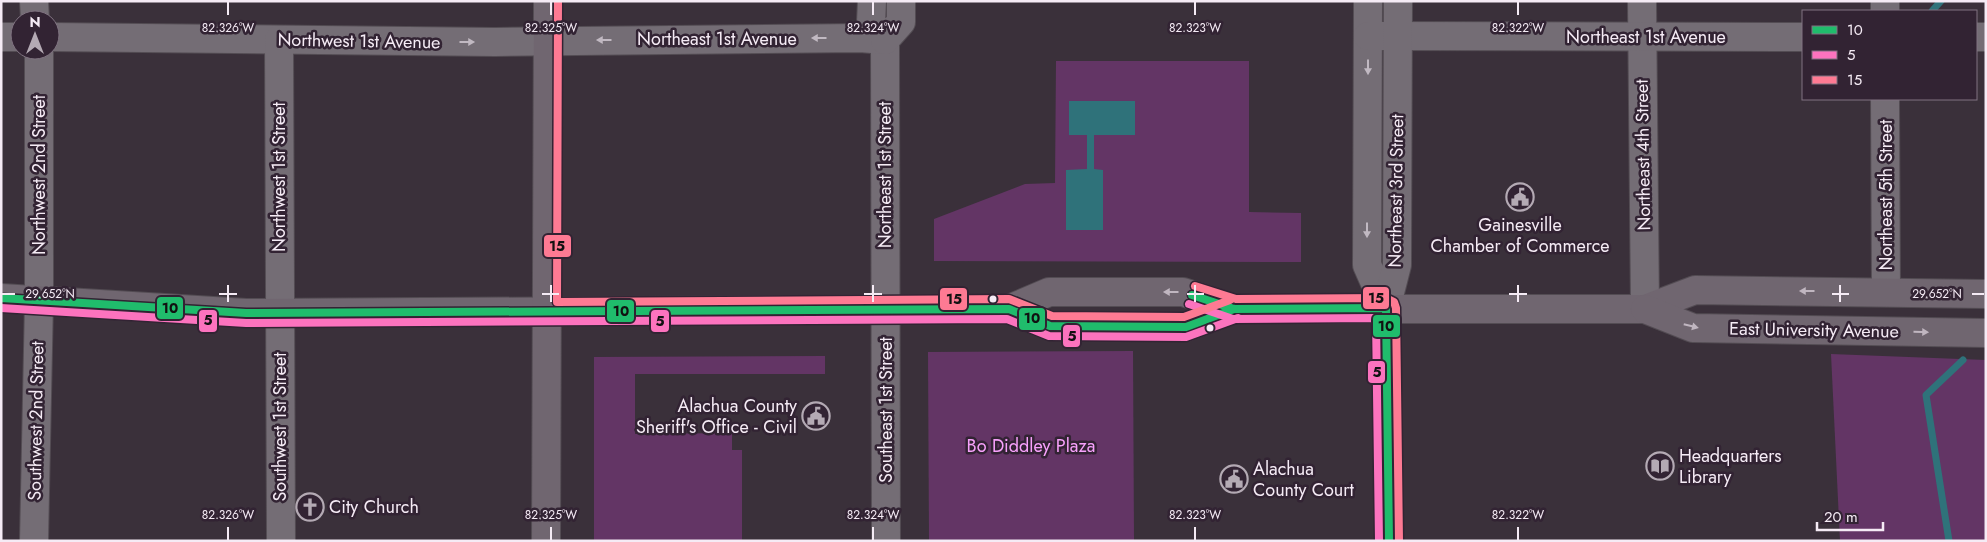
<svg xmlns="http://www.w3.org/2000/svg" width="1987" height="542" font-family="Jost,sans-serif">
	<rect width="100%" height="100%" fill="#3a303a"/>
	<g fill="#633565">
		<polygon points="1056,61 1249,61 1249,212 1301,213 1301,262 934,261 934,219 1025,184 1055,183"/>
		<polygon points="1133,351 1134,541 929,541 928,352"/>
		<polygon points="1831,354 1986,360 1986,541 1840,541"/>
		<polygon points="825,356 825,374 635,374 635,434 732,433 732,450 742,450 742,541 594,541 594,357"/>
	</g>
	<polygon fill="#2f727a" points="1069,101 1135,101 1135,135 1094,135 1094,169 1103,170 1103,230 1066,230 1066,170 1087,169 1087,135 1069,135"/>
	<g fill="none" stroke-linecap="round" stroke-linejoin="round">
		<g stroke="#2f727a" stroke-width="7">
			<polyline points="1932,11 1941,1"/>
			<polyline points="1949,541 1926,395 1963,360"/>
		</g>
		<g stroke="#534c53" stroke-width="30">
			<g id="minor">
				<polyline points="34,1 35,20"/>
				<polyline points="872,1 871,22 885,40 886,541"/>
				<polyline points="1368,1 1367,265 1386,308"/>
				<polyline points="1642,1 1645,309"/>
				<polyline points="1885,11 1885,1"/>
				<polyline points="1368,36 1803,37"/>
				<polyline points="1,37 20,37"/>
				<polyline points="50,37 495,42 860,38 885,40"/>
				<polyline points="1976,37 1986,37"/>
				<polyline points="279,40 281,541"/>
				<polyline points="885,40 901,22 901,1"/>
				<polyline points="1885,99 1886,292"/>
				<polyline points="34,541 39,301 39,50"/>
				<polyline points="1389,541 1386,308 1397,265 1398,1"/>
			</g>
		</g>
		<g stroke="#534c53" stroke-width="30">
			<g id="major">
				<polyline points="1,298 246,313 1009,309 1050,326 1186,327 1234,309"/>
				<polyline points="1009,309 1049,292 1183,292 1234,309 1645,309 1695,290 1986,294"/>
				<polyline points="1645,309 1693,328 1986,333"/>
				<polyline points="546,541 548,1"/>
			</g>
		</g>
		<use href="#minor" stroke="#746d75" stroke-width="28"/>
		<use href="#major" stroke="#706670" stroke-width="28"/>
		<g stroke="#322333" stroke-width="11">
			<g id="bus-1">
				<polyline points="1192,295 1234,309 1386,308 1389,541"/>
				<polyline points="1,298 246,313 1009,309 1050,326 1186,327 1234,309"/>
			</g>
		</g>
		<g stroke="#322333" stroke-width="11">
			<g id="bus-2">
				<polyline points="1189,304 1233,319 1376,318 1379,541"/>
				<polyline points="1,308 246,323 1007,319 1049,336 1186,337 1238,318"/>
			</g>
		</g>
		<g stroke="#322333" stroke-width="11">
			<g id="bus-3">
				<polyline points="558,1 557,302 1009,299 1052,316 1184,317 1230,300"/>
				<polyline points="1195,286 1236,299 1386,298 1394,302 1396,308 1399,541"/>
			</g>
		</g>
		<use href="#bus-1" stroke="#20bc6c" stroke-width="8"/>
		<use href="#bus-2" stroke="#fc73be" stroke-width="8"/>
		<use href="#bus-3" stroke="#fe7a93" stroke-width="8"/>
	</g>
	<defs><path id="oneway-solid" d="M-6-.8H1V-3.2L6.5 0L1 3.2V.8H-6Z" transform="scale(1.25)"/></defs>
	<g fill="#c1b9c2">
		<use href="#oneway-solid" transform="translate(819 38) rotate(180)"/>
		<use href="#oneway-solid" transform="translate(604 40) rotate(180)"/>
		<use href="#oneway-solid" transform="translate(467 42)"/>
		<use href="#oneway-solid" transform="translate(1368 67) rotate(90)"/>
		<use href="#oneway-solid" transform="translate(1367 230) rotate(90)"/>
	</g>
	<g fill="#c0b6c0">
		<use href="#oneway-solid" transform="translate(1807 291) rotate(-180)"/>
		<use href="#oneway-solid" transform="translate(1171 292) rotate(180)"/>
		<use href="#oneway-solid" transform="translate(1691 326) rotate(14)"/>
		<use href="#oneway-solid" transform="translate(1921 332) rotate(1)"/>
	</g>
	<path fill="none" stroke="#f5ebf5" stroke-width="2" d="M228,2V15M551,2V15M873,2V15M1195,2V15M1518,2V15M228,285V302M551,285V302M873,285V302M1195,285V302M1518,285V302M1840,285V302M2,294H15M219,294H237M542,294H559M864,294H882M1187,294H1204M1509,294H1527M1832,294H1849M1972,294H1984M228,527V540M551,527V540M873,527V540M1195,527V540M1518,527V540"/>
	<defs>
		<g id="civic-ring" transform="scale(1.4375)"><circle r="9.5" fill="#322333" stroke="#b4aab4" stroke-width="1.5"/><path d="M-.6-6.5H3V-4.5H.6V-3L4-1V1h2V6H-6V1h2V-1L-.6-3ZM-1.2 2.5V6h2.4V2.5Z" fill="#b4aab4"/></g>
		<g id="library-ring" transform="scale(1.4375)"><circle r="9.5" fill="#322333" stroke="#b4aab4" stroke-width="1.5"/><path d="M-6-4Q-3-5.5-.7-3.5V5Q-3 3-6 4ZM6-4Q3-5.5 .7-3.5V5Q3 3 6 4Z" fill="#b4aab4"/></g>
		<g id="church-ring" transform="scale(1.4375)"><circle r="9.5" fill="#322333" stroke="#b4aab4" stroke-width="1.5"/><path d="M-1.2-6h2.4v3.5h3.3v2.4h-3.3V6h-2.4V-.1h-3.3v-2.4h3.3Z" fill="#b4aab4"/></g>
	</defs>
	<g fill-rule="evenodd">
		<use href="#civic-ring" x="1520" y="197"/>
		<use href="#civic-ring" x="816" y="416"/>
		<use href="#library-ring" x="1660" y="466"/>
		<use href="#civic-ring" x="1234" y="479"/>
		<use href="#church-ring" x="310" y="507"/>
	</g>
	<g fill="#f5ebf5" stroke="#322333" stroke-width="2">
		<circle cx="993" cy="299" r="4.5"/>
		<circle cx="1210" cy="328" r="4.5"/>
	</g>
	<g text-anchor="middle" stroke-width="5" stroke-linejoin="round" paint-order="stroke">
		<g font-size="18" fill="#f5ebf5" stroke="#322333">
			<text x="1646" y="43">Northeast 1st Avenue</text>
			<text x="717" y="45">Northeast 1st Avenue</text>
			<text transform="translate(359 41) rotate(1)" y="6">Northwest 1st Avenue</text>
			<text transform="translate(1643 155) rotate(-91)" y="6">Northeast 4th Street</text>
			<text transform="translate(39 175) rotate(-90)" y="6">Northwest 2nd Street</text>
			<text transform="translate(885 175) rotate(-90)" y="6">Northeast 1st Street</text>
			<text transform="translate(279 177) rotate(-90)" y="6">Northwest 1st Street</text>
			<text transform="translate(1396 191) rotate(-89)" y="6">Northeast 3rd Street</text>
			<text transform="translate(1886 195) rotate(-90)" y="6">Northeast 5th Street</text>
			<text transform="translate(1814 330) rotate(1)" y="6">East University Avenue</text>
			<text transform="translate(886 410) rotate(-90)" y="6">Southeast 1st Street</text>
			<text transform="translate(36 421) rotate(-89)" y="6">Southwest 2nd Street</text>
			<text transform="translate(280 427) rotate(-90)" y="6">Southwest 1st Street</text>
		</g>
		<g font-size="18" fill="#f5ebf5" stroke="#322333" text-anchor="start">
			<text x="1520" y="231" text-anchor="middle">Gainesville<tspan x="1520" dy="21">Chamber of Commerce</tspan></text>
			<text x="797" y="412" text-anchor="end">Alachua County<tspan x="797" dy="21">Sheriff's Office - Civil</tspan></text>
			<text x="1679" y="462">Headquarters<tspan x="1679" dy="21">Library</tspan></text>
			<text x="1253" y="475">Alachua<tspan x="1253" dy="21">County Court</tspan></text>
			<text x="329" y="513">City Church</text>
		</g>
		<g font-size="18" fill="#f8a1fc" stroke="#322333">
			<text x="1031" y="452">Bo Diddley Plaza</text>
		</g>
	</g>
	<g font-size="12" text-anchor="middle" fill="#f5ebf5" stroke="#322333" stroke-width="5" stroke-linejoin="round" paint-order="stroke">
		<text x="228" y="32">82.326°W</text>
		<text x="551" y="32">82.325°W</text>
		<text x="873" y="32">82.324°W</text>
		<text x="1195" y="32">82.323°W</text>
		<text x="1518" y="32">82.322°W</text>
		<text x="50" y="298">29.652°N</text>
		<text x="1937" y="298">29.652°N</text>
		<text x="228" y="519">82.326°W</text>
		<text x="551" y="519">82.325°W</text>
		<text x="873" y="519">82.324°W</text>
		<text x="1195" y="519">82.323°W</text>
		<text x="1518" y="519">82.322°W</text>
	</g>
	<g stroke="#322333" stroke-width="2">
		<rect x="543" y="234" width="29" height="24" rx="5" fill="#fe7a93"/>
		<rect x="1362" y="286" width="28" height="24" rx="5" fill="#fe7a93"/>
		<rect x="939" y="287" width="29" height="24" rx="5" fill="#fe7a93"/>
		<rect x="156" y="296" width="28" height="24" rx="5" fill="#20bc6c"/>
		<rect x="606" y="299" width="29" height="24" rx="5" fill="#20bc6c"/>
		<rect x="1018" y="307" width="28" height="24" rx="5" fill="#20bc6c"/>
		<rect x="198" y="309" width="20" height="24" rx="5" fill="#fc73be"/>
		<rect x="650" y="309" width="20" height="24" rx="5" fill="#fc73be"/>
		<rect x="1372" y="314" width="29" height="24" rx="5" fill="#20bc6c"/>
		<rect x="1062" y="324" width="19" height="24" rx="5" fill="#fc73be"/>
		<rect x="1367" y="360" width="19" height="24" rx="5" fill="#fc73be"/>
	</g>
	<g font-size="14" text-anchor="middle" font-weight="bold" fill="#111">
		<text x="557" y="251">15</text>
		<text x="1376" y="303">15</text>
		<text x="954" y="304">15</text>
		<text x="170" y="313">10</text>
		<text x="621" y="316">10</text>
		<text x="1032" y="323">10</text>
		<text x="208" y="325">5</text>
		<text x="660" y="326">5</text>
		<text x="1386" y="331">10</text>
		<text x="1072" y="341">5</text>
		<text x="1377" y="377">5</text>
	</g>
	<rect width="1987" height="542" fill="none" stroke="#f5ebf5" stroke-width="5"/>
	<rect x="1802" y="10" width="175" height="90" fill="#322333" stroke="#807381"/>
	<rect x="1812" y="26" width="25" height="8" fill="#20bc6c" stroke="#807381"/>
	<text x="1847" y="35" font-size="15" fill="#f5ebf5">10</text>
	<rect x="1812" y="51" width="25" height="8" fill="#fc73be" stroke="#807381"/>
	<text x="1847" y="60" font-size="15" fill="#f5ebf5">5</text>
	<rect x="1812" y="76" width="25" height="8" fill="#fe7a93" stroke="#807381"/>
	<text x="1847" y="85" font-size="15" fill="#f5ebf5">15</text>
	<g transform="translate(35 35)"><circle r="24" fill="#322333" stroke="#807381"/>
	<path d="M0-4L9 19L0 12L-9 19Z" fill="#b4aab4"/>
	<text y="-8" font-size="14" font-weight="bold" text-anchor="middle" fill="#f5ebf5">N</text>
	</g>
	<path d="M1817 522v8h66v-8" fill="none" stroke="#f5ebf5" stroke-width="2.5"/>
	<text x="1824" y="522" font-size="15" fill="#f5ebf5" stroke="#322333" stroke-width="4" paint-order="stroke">20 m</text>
</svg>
